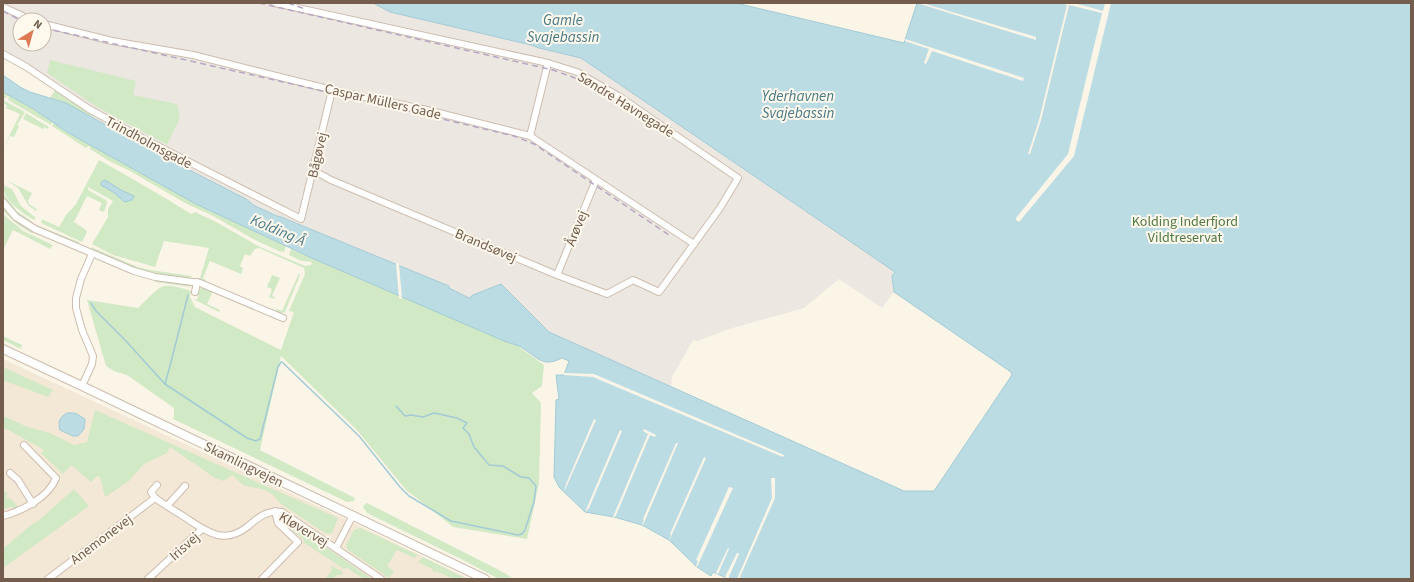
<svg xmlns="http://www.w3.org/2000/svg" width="1414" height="582" font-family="'Source Sans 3',sans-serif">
	<rect width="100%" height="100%" fill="#fbf5e7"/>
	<polygon fill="#f3e7d6" points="3,359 345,519 469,579 3,579"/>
	<path fill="#ece7e1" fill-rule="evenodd" d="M3,3H373L531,45L539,48L581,58L895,272L892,276L894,292L882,308L839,279L804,308L729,329L697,341L693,340L672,377L671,386L548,332L501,284L473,295L469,299L449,288L448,286L281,217L278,216L255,206L254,204L246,199L164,157L66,103L72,93L35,69L3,51ZM20,20H44V44H20Z"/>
	<g fill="#d2e9c6">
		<polygon points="50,60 136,81 133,95 177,104 180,118 167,145 97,107 47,73"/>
		<polygon points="55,90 94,115 90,116 66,103 50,98"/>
		<polygon points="3,92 32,108 52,122 51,125 8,100 9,97 7,96 6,99 3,97"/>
		<polygon points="3,100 25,112 17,125 19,126 14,137 10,136 3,149 20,114 6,108 7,105 3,103"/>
		<polygon points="26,113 49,127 47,129 44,127 43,129 23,119"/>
		<polygon points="54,123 67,132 196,204 286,246 284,252 279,251 257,241 213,216 185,203 130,171 109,161 90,149 90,147 88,146 86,148 52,126"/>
		<path d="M99,160C131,178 161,195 191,214L195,212L218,223L258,246L305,266L311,265L312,262L301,261L289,255L291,249L504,341L518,346L544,365L542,386L532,393L541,403L539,483L527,539L453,527L417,498L407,491L356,429L281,356L260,450L355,498L354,501L347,502L173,419L174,416V408L127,375L114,371L106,366L87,300L138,308C144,303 158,286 165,286C172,285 185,289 191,291L190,297L195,307L281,350L294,312L289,311L305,274L304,268L259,248L255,249L250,256L245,254L240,266L243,268L241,274L210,261L203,278L206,280L205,282L200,278L209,248L164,241L155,267L113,255L92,244L108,217V209L113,201L88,187V190L106,200L107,203L104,212L99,210L102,203L87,196L74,222L86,230L87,232L82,242L41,223L42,219L44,220L59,227L66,215L76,204Z"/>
		<polygon points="6,180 32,193 28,201 29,204 37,209 36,211 28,205 18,188"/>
		<path d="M3,185L12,189L21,206L36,218L34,220C22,213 3,200 3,185Z"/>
		<polygon points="3,193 17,211 34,223 32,224 16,213 3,198"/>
		<polygon points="3,207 16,220 32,231 33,234 18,225 3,211"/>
		<polygon points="3,214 23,231 53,245 50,249 13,230 3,250"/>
		<polygon points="39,226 79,242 79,243 75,244 40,228"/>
		<polygon points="91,247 138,267 150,270 192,276 188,279 144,271 95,252 92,249"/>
		<polygon points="299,273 300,275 285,312 280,314 271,310 271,309 276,310 277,309 282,311"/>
		<polygon points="272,275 280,278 272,296 275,297 274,299 269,297 272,289 267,287"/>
		<polygon points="155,279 189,284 191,287 155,282"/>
		<polygon points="203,287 213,291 207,304 220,310 219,312 195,300 198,298 199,290 201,288"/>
		<polygon points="3,336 22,345 21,349 3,340"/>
		<polygon points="3,367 53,390 48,397 5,381 3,382"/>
		<polygon points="95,410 338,518 332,533 328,534 322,531 281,504 272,494 265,490 243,485 232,475 224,481 215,478 170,447 167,453 144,464 129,481 105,497 100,477 97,476 91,482 71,465 63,474 41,453 44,450 5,428 3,429 3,416 28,427 50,433 74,445 87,442"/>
		<polygon points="3,489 8,494 6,496 8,499 10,498 18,507 13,509 12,506 3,510"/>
		<polygon points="74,489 89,506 3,568 3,549 32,524 38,521"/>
		<polygon points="367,503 499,570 514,579 499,579 461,559 367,513 363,507 365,504"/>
		<polygon points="284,518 372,579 364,579 347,568 344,569 303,542 304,540 282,521"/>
		<polygon points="360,528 367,531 418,555 414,558 397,550 387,566 394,571 389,578 348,550 346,545 354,530"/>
		<polygon points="423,557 467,579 453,579 436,571 434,573 432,569 418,562"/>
		<polygon points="332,566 343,572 342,575 337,575 332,579 325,579 333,569 331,568"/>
	</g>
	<g fill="#bcdce4" stroke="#a3cbd5">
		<path d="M373,3H736L904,43L917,3H1411V579H729L713,572L711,576L697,567L669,540L642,525L614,517L585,512L559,487L554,477L556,402V400L559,399L556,375H564L569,361L562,358C541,369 536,355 519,346C514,344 509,343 504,341L314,259L196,204L67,132L32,108L3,92V75L20,87L30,92L66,103L164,157L246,199L255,206L277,216L281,217L449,286V288L469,298L473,295L501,284L549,332L904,491H934L1012,375L1011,372L894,292L892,276L895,272L581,58L539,48L531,45L390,12Z"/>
		<polygon points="105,180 121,190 134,196 132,200 125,202 113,192 101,185 101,182"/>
		<path d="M67,413H75L85,419L84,429L78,436H73L60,430C58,421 59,418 67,413Z"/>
	</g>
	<g fill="#fbf5e7">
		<polygon points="917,3 922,3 1036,37 1036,40"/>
		<polygon points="1061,3 1074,3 1103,11 1105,3 1111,3 1074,156 1019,222 1016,220 1016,218 1068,154 1102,13 1069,5 1041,120 1030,154 1028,154 1039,120 1067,5"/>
		<polygon points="905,39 1024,78 1023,81 932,51 926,64 924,63 929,49 905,41"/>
		<polygon points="396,263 399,264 402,299 399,298"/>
		<polygon points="564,373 594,374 784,455 783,457 593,377 564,375"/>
		<polygon points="594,419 596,420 564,492 566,484"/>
		<polygon points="644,429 656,435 655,437 650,435 617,513 615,517 613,517 648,434 643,431"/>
		<polygon points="620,430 622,431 589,508 585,512"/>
		<polygon points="676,443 678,443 643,525 642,525 644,520 643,519"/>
		<polygon points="704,457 706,458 669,541 671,534 670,534"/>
		<polygon points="771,478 775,478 775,498 739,579 737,579 772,498"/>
		<polygon points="729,487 733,488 697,567 696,566 698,561 696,560"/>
		<polygon points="728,548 729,549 718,574 716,573"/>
		<polygon points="737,553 739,553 739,554 728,579 725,577"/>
	</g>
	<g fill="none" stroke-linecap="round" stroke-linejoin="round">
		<g stroke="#a3cbd5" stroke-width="1.5">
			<polyline points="91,303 96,311 125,340 165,384 247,438 256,441 260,439 278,367 281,362 282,362 359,436 400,487 409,496 451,521 518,535 522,534 525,530 534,502 536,486 529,478 521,477 503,466 489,465 474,447 469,434 463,428 467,423 457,418 434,413 423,417 411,415 405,416 396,406"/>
			<polyline points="165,384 171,362 188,295"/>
		</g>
		<g stroke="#cdbdae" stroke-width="8">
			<g id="minor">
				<polyline points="275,3 548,63 577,72 620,97 738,178 720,208 659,292 633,280 607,294 557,275 331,180 313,170"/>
				<polyline points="3,7 31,20"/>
				<polyline points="44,24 112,41 193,55 332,90 427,110 530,136 694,244"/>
				<polyline points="3,54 25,66 89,109 140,137 301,219 332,90"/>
				<polyline points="530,136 548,63"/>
				<polyline points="3,202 16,217 35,229 134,271 155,277 200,283 283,318"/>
				<polyline points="557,275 596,180"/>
				<polyline points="195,292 197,282"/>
				<polyline points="82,386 92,364 93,356 82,330 76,308 76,298 81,279 92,254"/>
				<polyline points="10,473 18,480 33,504"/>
				<path d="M157,485L151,492L155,498C165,505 175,511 186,518C207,532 224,545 247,527C259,517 266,510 282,512L381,579"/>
				<polyline points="167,506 185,486"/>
				<path d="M3,516C22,511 49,497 56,478L24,445"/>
				<polyline points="336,548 353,515"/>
				<polyline points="48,579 155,498"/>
				<polyline points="148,579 202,529"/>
				<polyline points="262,579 298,542 278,523 275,511"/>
			</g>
		</g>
		<g stroke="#cdbdae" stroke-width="10">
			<polyline id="tertiary" points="3,349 82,386 485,579"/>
		</g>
		<use href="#minor" stroke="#fff" stroke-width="6"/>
		<use href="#tertiary" stroke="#fff" stroke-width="8"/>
		<g stroke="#b8a6c5" stroke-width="1.5" stroke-dasharray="6 4" stroke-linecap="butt">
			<polyline points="259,3 553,70 575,78 604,96"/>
			<polyline points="288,3 305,9"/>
			<polyline points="3,11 20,20"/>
			<polyline points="44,28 332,93 514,136 534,144 669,235"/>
		</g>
	</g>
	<g text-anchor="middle" stroke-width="4" stroke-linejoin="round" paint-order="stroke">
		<g font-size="14" fill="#745d4d" stroke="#fef8ed">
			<text transform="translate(383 101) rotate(13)" y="5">Caspar Müllers Gade</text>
			<text transform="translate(626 104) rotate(32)" y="5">Søndre Havnegade</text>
			<text transform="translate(149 142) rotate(28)" y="5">Trindholmsgade</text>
			<text transform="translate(317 155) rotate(-77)" y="5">Bågøvej</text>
			<text transform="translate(576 228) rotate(-68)" y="5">Årøvej</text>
			<text transform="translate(486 245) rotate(23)" y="5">Brandsøvej</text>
			<text transform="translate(244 464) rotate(26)" y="5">Skamlingvejen</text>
			<text transform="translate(304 529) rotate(31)" y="5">Kløvervej</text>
			<text transform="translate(101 539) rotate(-37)" y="5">Anemonevej</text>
			<text transform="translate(184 546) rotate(-42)" y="5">Irisvej</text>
		</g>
		<g font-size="14" fill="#527945" stroke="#fef8ed">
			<text x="1185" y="226">Kolding Inderfjord<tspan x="1185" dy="16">Vildtreservat</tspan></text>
		</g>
		<g font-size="15" font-style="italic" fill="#477986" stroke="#fef8ed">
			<text x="563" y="25">Gamle<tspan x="563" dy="17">Svajebassin</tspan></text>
			<text x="798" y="101">Yderhavnen<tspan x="798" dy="17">Svajebassin</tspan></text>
			<text transform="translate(278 230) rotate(23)" y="5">Kolding Å</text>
		</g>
	</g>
	<rect width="1414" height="582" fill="none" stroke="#745d4d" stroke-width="8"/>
	<g transform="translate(32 32) rotate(37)"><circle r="19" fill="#fef8ed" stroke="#c7baad"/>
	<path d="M0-3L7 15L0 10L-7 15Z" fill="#df7953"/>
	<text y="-6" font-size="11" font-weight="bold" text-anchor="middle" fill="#745d4d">N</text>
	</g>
</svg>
